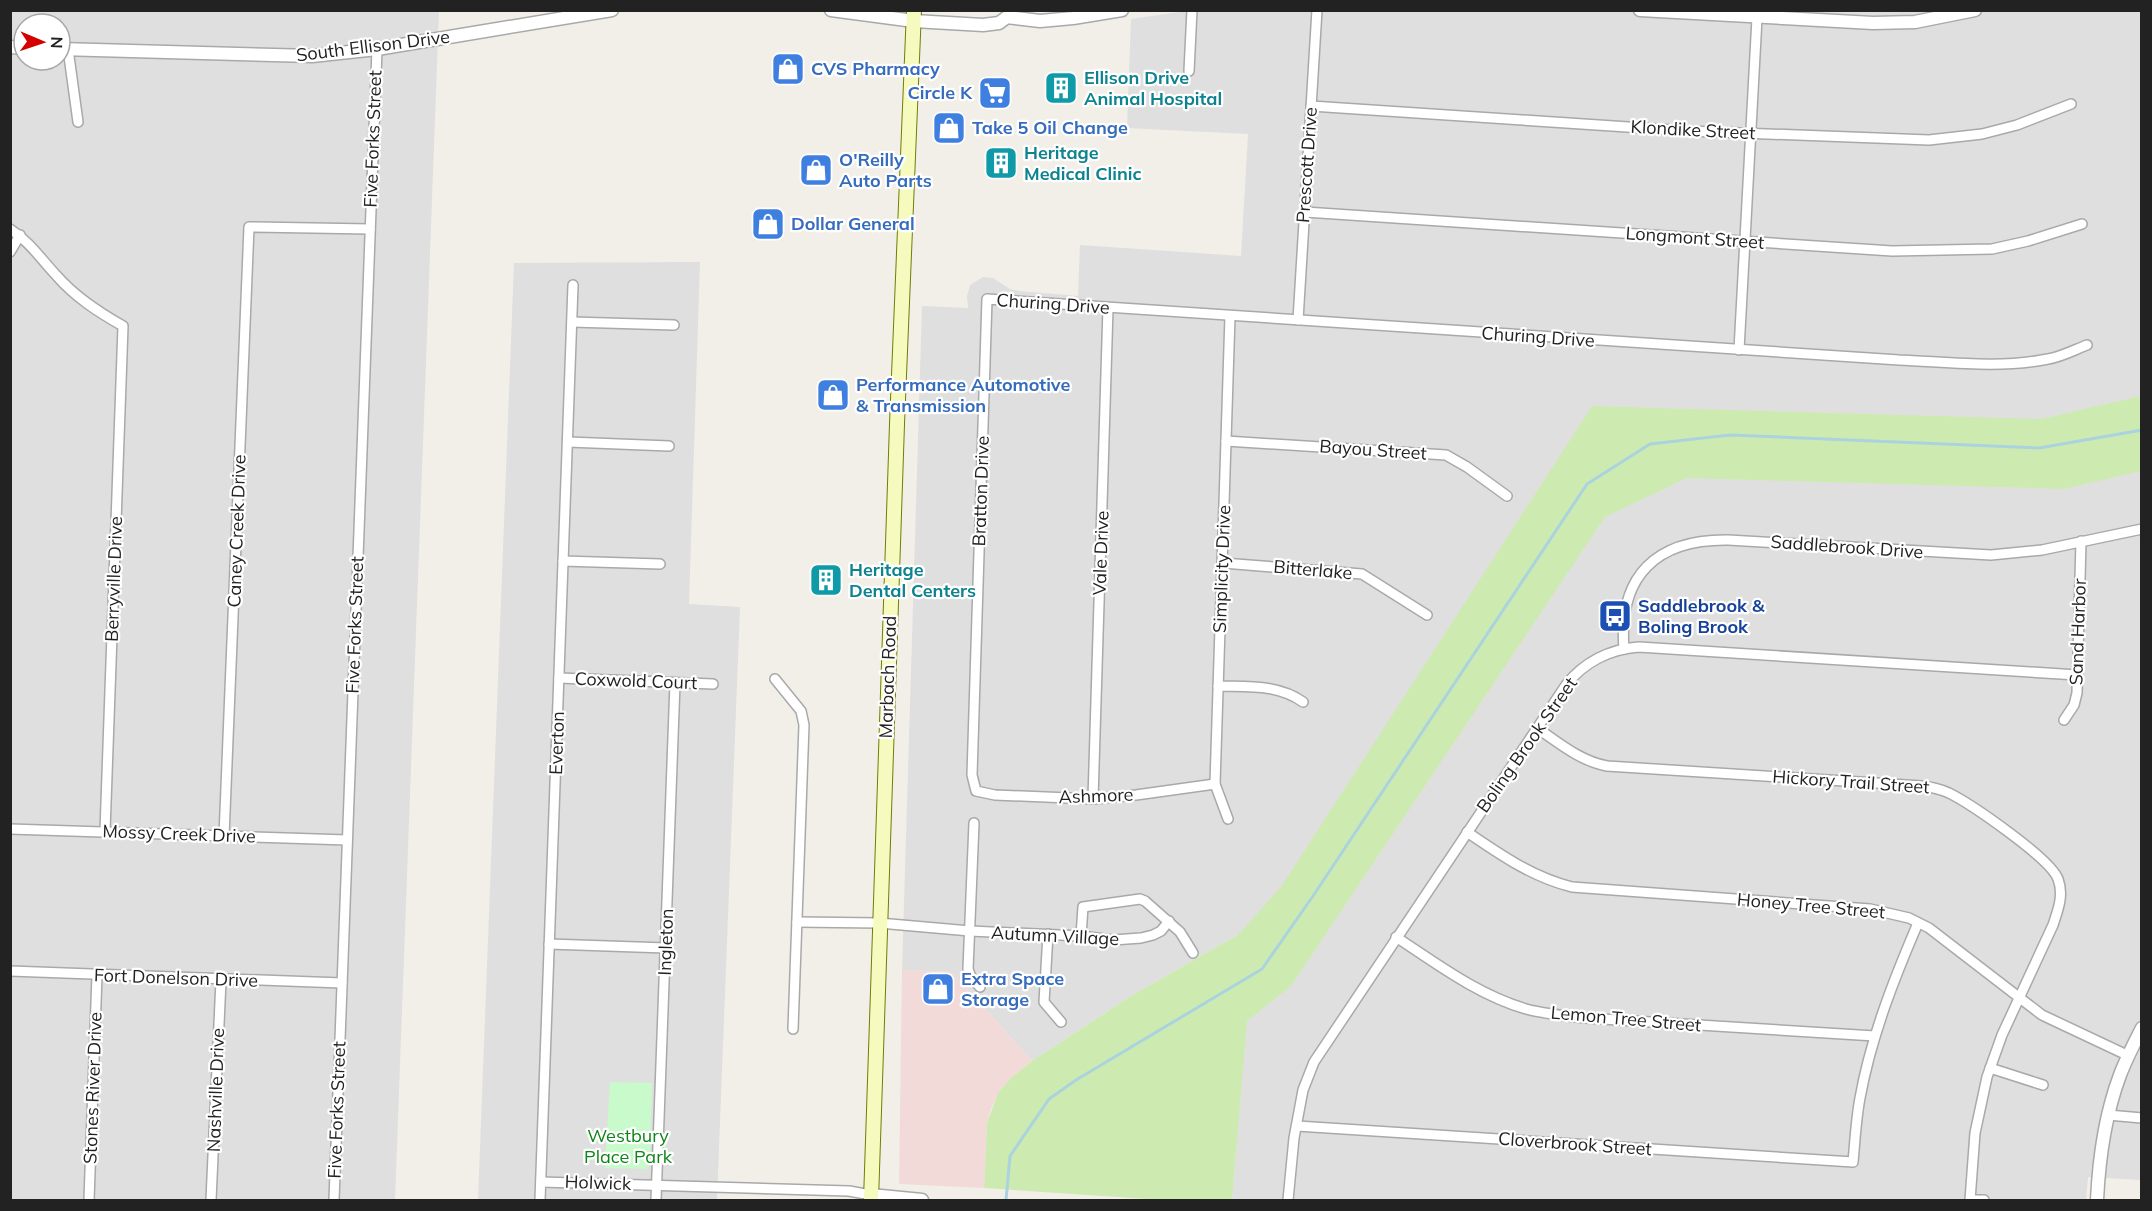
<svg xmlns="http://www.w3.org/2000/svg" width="2152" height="1211" font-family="Mulish,sans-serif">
	<rect width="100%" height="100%" fill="#f2efe9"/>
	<g fill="#e0dfdf" fill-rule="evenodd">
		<polygon points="1193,10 2141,11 2141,1180 2088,1177 2086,1200 1232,1200 1246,1021 1239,934 1131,996 1032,1061 952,972 902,970 922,306 968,308 967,296 970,285 983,277 993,278 1010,289 1020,291 1078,296 1080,245 1241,256 1248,134 1127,128 1131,19"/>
		<path d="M10,11H439L395,1200H11ZM24,24H60V60H24Z"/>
		<polygon points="700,262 689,604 740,607 717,1200 478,1200 514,263"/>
	</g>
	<polygon fill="#f2dad9" points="902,970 952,972 1032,1061 1011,1078 999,1092 991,1109 987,1123 984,1188 899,1184"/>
	<polygon fill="#cdebb0" points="2141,396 2141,471 2064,489 1687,478 1605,517 1291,986 1247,1021 1232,1200 1162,1200 984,1188 987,1123 998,1093 1011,1078 1032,1061 1131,996 1239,934 1281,887 1592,406 2041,419"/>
	<polygon fill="#c8facc" points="610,1082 652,1083 650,1154 647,1169 605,1168"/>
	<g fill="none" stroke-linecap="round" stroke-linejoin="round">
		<polyline stroke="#aad3df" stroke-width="3" points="1006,1200 1010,1156 1049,1099 1076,1080 1262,969 1313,896 1587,484 1650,444 1730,435 2039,448 2142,430"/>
		<g stroke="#a9a9a9" stroke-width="12">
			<g id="minor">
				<polyline points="68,49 78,122"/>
				<polyline points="1189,71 1192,10"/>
				<polyline points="1311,106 1688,131 1929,140 1982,134 2017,125 2071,104"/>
				<polyline points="1305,212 1892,251 1992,249 2028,241 2082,224"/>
				<path d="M10,229C29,241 41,259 56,275C75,297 98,312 123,326L105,831"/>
				<polyline points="10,252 20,235"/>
				<polyline points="1298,320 1317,10"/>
				<polyline points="572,322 674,325"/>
				<polyline points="1739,350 1757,18"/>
				<polyline points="1226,441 1446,455 1467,467 1507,496"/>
				<polyline points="568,442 669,446"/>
				<polyline points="563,561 660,564"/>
				<polyline points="1223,563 1362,574 1427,615"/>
				<path d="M1624,649C1618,576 1656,539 1728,540L1991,555L2042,550L2142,529"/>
				<polyline points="559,678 713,684"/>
				<polyline points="775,679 801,711 804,725 793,1029"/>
				<path d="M1218,686C1248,687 1278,684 1303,702"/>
				<polyline points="2064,720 2074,705 2077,693 2081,541"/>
				<path d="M1537,728C1559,743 1580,761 1607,766L1922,786C1931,787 1940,789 1949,793C1971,804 2050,858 2058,879C2064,895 2058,910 2053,925L2002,1035L1987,1077L1975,1133L1970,1200H1984"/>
				<path d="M1215,784L1136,795L1093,799L995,795L976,791L972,775L987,299L1899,360C1948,362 1999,369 2048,359C2061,357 2074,350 2087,345"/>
				<polyline points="1093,799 1108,308"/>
				<polyline points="1228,819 1215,784 1230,316"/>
				<polyline points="974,823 968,969 971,977 980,987"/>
				<polyline points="10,829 347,840"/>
				<path d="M1467,832C1501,855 1532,877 1572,887L1870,909L1909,918L1929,928L2042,1015L2129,1056"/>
				<polyline points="224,836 249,227 370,229"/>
				<polyline points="797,922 879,923 970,931 1081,936 1113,940 1141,938 1153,935 1161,931 1169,921"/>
				<polyline points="1048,934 1044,1002 1061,1022"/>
				<polyline points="1081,936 1083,907 1140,899 1145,901 1180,932 1193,953"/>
				<path d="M1396,937C1437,964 1478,995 1526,1009C1545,1014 1566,1016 1586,1018L1875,1036"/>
				<polyline points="549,944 666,948"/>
				<polyline points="10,971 342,983"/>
				<polyline points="1990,1068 2043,1085"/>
				<polyline points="2108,1115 2142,1118"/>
				<path d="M1297,1126L1853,1162C1855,1141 1856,1119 1860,1098C1871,1037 1894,979 1918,923"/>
				<polyline points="541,1182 849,1191 871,1195"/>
				<polyline points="89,1200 97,975"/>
				<polyline points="211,1200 221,980"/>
				<polyline points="334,1200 377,49"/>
				<polyline points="540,1200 573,285"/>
				<polyline points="656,1200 675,683"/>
				<path d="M1288,1200L1294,1138L1303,1090L1314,1062L1566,685C1584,662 1610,649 1639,647L2077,675"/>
			</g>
		</g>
		<g stroke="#a9a9a9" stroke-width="15">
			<g id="tertiary">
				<polyline points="831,10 914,21 983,25 999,23 1007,17 1040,21 1073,18 1122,10"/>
				<polyline points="1640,10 1873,23 1915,22 1975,10"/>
				<polyline points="10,47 24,48"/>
				<polyline points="60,49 312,56 377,49 612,10"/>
				<polyline points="871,1195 922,1200"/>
				<path d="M2097,1200C2099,1158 2105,1115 2120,1075C2126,1059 2134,1044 2142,1028"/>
			</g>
		</g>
		<g stroke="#707d05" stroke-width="16">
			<polyline id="secondary" points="871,1200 897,424 914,10"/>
		</g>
		<use href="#minor" stroke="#fff" stroke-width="9"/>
		<use href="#tertiary" stroke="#fff" stroke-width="12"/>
		<use href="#secondary" stroke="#f7fabf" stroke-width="14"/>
	</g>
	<defs>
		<g id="shop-square" transform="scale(1.725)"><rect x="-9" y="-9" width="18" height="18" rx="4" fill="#3f7fe0" stroke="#fff"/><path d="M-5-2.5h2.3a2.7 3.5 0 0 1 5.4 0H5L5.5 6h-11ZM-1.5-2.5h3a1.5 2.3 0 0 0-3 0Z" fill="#fff"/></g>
		<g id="building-square" transform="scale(1.725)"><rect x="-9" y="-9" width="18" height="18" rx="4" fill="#0f9aa8" stroke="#fff"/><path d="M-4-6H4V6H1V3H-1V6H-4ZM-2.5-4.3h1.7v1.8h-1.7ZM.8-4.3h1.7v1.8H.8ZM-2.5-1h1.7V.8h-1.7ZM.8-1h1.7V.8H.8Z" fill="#fff"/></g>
		<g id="supermarket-square" transform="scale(1.725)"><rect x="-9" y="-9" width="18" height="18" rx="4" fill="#3f7fe0" stroke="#fff"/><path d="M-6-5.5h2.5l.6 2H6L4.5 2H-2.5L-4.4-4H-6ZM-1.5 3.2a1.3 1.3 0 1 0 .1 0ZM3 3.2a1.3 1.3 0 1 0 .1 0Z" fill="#fff"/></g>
		<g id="bus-square" transform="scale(1.725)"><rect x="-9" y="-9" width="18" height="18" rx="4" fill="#1a4fb4" stroke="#fff"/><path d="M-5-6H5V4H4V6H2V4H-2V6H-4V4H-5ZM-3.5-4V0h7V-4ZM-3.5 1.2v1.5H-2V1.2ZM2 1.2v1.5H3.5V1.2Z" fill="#fff"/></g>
	</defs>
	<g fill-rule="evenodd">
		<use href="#shop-square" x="788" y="69"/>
		<use href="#building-square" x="1061" y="88"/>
		<use href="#supermarket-square" x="995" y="93"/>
		<use href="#shop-square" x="949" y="128"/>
		<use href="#building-square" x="1001" y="163"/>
		<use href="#shop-square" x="816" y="170"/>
		<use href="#shop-square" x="768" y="224"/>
		<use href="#shop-square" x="833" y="395"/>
		<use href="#building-square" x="826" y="580"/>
		<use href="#bus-square" x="1615" y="616"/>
		<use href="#shop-square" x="938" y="989"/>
	</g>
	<g text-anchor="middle" stroke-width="4.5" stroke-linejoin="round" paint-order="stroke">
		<g font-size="18" fill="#222" stroke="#fff">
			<text transform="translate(373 46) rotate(-7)" y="6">South Ellison Drive</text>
			<text transform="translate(1693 130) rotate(3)" y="6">Klondike Street</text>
			<text transform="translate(373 139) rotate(-88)" y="6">Five Forks Street</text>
			<text transform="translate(1307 165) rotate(-86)" y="6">Prescott Drive</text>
			<text transform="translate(1695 238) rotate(4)" y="6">Longmont Street</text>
			<text transform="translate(1053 304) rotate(4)" y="6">Churing Drive</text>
			<text transform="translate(1538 337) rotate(4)" y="6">Churing Drive</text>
			<text transform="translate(1373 450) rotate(4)" y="6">Bayou Street</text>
			<text transform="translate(981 491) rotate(-88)" y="6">Bratton Drive</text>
			<text transform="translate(237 531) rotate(-88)" y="6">Caney Creek Drive</text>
			<text transform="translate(1847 547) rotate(4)" y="6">Saddlebrook Drive</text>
			<text transform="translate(1101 553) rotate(-88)" y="6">Vale Drive</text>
			<text transform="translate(1222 569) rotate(-88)" y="6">Simplicity Drive</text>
			<text transform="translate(1313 570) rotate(5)" y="6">Bitterlake</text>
			<text transform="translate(114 579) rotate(-88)" y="6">Berryville Drive</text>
			<text transform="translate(355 625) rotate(-88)" y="6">Five Forks Street</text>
			<text transform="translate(2078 632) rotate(-88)" y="6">Sand Harbor</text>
			<text transform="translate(888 677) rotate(-88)" y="6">Marbach Road</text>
			<text transform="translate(636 681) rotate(2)" y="6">Coxwold Court</text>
			<text transform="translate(557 743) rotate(-88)" y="6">Everton</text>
			<text transform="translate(1527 745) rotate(-55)" y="6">Boling Brook Street</text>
			<text transform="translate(1851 782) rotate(4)" y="6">Hickory Trail Street</text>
			<text transform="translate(1096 796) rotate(-2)" y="6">Ashmore</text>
			<text transform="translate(179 834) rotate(2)" y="6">Mossy Creek Drive</text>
			<text transform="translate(1811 906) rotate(5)" y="6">Honey Tree Street</text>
			<text transform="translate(1055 936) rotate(3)" y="6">Autumn Village</text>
			<text transform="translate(666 942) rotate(-88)" y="6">Ingleton</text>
			<text transform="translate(176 978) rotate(2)" y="6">Fort Donelson Drive</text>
			<text transform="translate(1626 1019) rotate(5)" y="6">Lemon Tree Street</text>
			<text transform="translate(93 1088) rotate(-88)" y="6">Stones River Drive</text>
			<text transform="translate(216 1090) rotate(-88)" y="6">Nashville Drive</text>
			<text transform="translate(337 1110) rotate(-88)" y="6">Five Forks Street</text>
			<text transform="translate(1575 1144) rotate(4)" y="6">Cloverbrook Street</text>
			<text transform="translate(598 1183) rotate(2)" y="6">Holwick</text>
		</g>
		<g font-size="18" font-weight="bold" fill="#366cbe" stroke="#fff" text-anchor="start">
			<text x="811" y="75">CVS Pharmacy</text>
			<text x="972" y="99" text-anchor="end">Circle K</text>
			<text x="972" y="134">Take 5 Oil Change</text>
			<text x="839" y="166">O'Reilly<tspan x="839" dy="21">Auto Parts</tspan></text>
			<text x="791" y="230">Dollar General</text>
			<text x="856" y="391">Performance Automotive<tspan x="856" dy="21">&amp; Transmission</tspan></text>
			<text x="961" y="985">Extra Space<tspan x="961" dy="21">Storage</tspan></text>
		</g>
		<g font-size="18" font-weight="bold" fill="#0d838f" stroke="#fff" text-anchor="start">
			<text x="1084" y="84">Ellison Drive<tspan x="1084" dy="21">Animal Hospital</tspan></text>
			<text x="1024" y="159">Heritage<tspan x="1024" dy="21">Medical Clinic</tspan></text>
			<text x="849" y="576">Heritage<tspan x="849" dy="21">Dental Centers</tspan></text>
		</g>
		<g font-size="18" font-weight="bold" fill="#164399" stroke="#fff" text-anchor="start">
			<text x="1638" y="612">Saddlebrook &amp;<tspan x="1638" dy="21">Boling Brook</tspan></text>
		</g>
		<g font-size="18" fill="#0c8416" stroke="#fff">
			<text x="628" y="1142">Westbury<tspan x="628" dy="21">Place Park</tspan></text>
		</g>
	</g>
	<rect width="2152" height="1211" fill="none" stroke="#222222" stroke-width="24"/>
	<g transform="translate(42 42) rotate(92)"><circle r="28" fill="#ffffff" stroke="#a7a7a7" stroke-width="1.5"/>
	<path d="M0-4.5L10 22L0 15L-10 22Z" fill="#d40000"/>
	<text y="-9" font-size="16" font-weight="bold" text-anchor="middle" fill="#222222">N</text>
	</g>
</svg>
